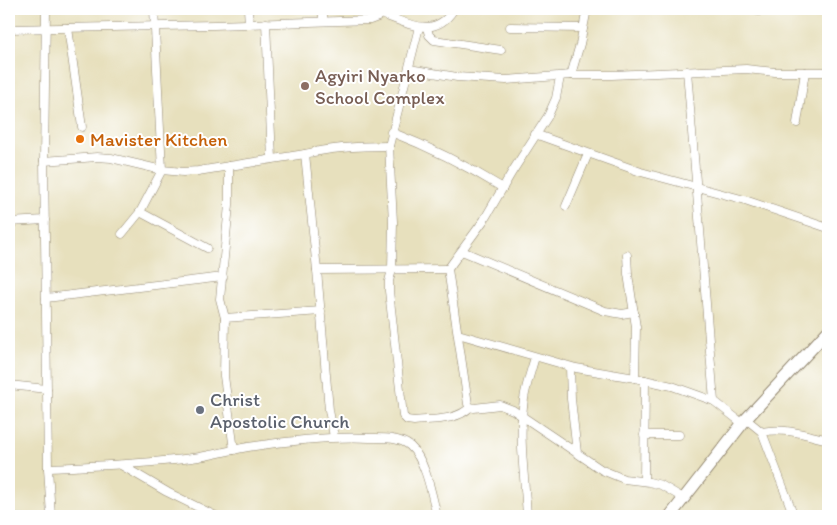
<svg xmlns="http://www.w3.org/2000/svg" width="837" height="525" font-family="Itim,sans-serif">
	<rect width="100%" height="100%" fill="#fff"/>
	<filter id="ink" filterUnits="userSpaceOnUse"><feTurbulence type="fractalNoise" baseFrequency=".02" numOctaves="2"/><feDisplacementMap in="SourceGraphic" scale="10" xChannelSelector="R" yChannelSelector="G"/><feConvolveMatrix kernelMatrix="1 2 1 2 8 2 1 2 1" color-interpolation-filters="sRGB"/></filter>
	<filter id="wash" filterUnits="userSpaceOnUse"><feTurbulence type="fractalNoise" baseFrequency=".0096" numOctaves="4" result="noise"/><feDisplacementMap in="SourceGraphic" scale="20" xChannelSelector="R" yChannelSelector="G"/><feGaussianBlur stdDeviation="1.12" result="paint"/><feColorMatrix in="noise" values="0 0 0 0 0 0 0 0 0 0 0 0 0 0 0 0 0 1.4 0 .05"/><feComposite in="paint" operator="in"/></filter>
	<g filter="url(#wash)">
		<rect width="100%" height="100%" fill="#e7e0bd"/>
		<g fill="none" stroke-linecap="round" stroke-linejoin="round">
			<polyline stroke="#58b4d6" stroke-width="2.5" points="9,514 33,516"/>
		</g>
	</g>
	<g filter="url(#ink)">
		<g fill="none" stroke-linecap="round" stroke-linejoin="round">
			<g stroke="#91856e" stroke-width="9">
				<g id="street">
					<polyline points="46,9 44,161 48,468 51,516"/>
					<polyline points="248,9 249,24"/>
					<polyline points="323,9 323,21"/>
					<polyline points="745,9 759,11 766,9"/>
					<path d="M381,14C407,23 435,40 454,9"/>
					<polyline points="266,23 272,159"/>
					<path d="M419,27L389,146L393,222L392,270L389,281V291L403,416L407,420L414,421C431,419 458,421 470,407"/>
					<polyline points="510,27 583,28"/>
					<polyline points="68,28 82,127"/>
					<polyline points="427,28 429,35 434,40 501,50"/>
					<polyline points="9,29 214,25 370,20 378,17 382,9"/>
					<polyline points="409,69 457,77 506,80 571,75 612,75 746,69 775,72 828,72"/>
					<polyline points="687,71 714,401"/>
					<polyline points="571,75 580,44 587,9"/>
					<polyline points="560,77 556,98 548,116 512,172 484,220 448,269 468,404 470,407 474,408 500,405 513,410 602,470 624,479 649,482 661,485 683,498"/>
					<polyline points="797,123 805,72"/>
					<path d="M391,132C430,147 467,166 503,188"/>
					<polyline points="535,134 641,172 745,200 828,228"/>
					<path d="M305,154C333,147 360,146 389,146"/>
					<polyline points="44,161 97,157 111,158 162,170 183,172 198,171 305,154 317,270 329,410 334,437"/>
					<polyline points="229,166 229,205 220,299 225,318 224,376 234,450"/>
					<polyline points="566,206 588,154"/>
					<polyline points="140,212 207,248"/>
					<polyline points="9,222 45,220"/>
					<polyline points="122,234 140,212 162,170 154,9"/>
					<polyline points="462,251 605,311 622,314 634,312"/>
					<polyline points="627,255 628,274 636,327 635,378"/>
					<polyline points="317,270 448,269"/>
					<polyline points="46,298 223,277"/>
					<polyline points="225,318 321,311"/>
					<polyline points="458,334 576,368 635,378 672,386 714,401 742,423"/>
					<polyline points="570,367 571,399 577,453"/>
					<polyline points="9,385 47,389"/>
					<polyline points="746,419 762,432 794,516"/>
					<path d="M762,432C784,427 807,435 828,440"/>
					<polyline points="644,435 679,435"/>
					<polyline points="121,465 167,492 216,516"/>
					<path d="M48,468C96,466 145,464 192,458C211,456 230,450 248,447C288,441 329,436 370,438C382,438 399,437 410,446C426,460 432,496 437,516"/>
					<polyline points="644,481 645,380"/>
					<path d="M527,516C525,478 518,438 524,399C526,385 531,371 535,357"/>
				</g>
			</g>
			<g stroke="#91856e" stroke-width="13">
				<polyline id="secondary" points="670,516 746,419 828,331"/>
			</g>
			<use href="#street" stroke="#fff" stroke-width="8"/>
			<use href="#secondary" stroke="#fff" stroke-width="11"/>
		</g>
	</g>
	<circle fill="#8d6e63" stroke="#fff" stroke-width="2" cx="305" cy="86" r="5"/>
	<circle fill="#e8710a" stroke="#fff" stroke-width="2" cx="80" cy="139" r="5"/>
	<circle fill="#6b7280" stroke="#fff" stroke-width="2" cx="200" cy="410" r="5"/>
	<g text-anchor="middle" stroke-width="4" stroke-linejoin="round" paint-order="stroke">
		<g font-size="19" fill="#785e54" stroke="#fff" text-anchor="start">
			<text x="315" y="82">Agyiri Nyarko<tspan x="315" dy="22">School Complex</tspan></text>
		</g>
		<g font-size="19" fill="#c56008" stroke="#fff" text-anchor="start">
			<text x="90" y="146">Mavister Kitchen</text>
		</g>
		<g font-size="19" fill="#5b616d" stroke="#fff" text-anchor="start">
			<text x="210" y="406">Christ<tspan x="210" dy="22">Apostolic Church</tspan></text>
		</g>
	</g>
	<rect width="837" height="525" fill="none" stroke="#fff" stroke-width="30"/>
</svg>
